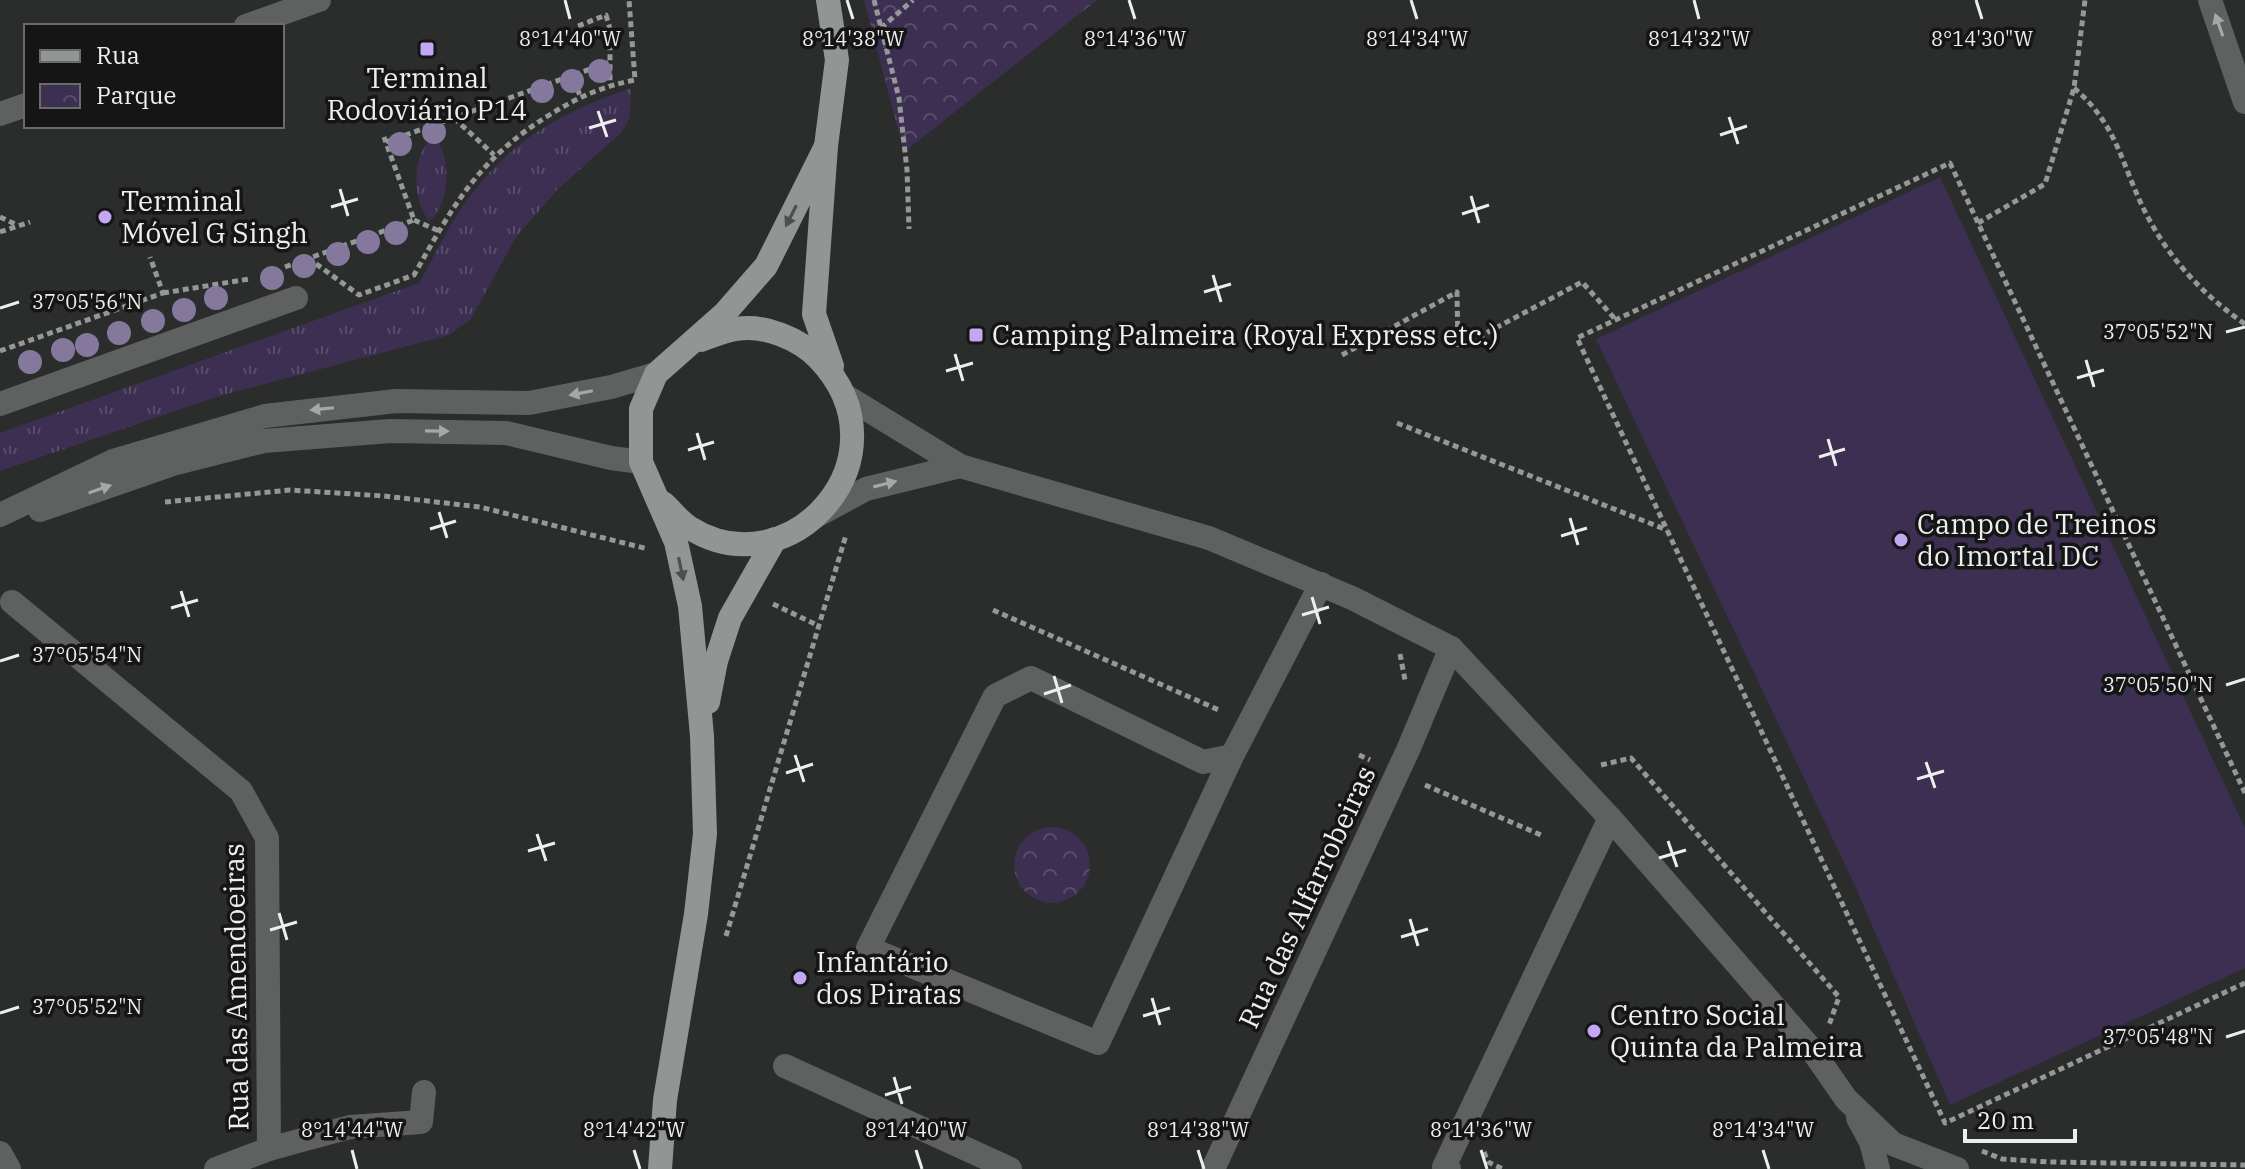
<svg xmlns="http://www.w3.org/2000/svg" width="2245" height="1169" font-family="'IBM Plex Serif',serif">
	<defs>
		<pattern id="grass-tufts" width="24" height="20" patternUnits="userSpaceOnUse" patternTransform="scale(2)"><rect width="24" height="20" fill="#3c2f52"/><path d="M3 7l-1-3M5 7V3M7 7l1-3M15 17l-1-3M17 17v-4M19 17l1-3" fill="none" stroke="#584d6b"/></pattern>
		<pattern id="park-crowns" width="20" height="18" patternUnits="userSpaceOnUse" patternTransform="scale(2)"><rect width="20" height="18" fill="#3c2f52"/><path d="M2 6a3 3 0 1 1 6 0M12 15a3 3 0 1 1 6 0" fill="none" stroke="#584d6b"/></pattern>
	</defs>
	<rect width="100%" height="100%" fill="#2a2d2c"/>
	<g fill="url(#grass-tufts)">
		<path d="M631,88L630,117L622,132L558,189L516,237L471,319L449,335L219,396L0,471V433L419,283C433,259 444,234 459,212C503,145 556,114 631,88Z"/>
		<path d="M433,137C453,153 450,207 429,221C412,199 411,156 433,137Z"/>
	</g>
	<g fill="url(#park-crowns)">
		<polygon points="864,0 1097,0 904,152"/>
		<circle cx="1052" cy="865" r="38"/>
	</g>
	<polygon fill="#3c2f52" points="1940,177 2245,828 2245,968 1950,1105 1855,886 1596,339"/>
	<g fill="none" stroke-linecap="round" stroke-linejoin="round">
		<g stroke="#959896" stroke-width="5" stroke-dasharray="6 4" stroke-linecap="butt">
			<polyline points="874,0 899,98 907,170 909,229"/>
			<polyline points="578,26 606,15 610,29 610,85"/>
			<polyline points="881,28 913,0"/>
			<polyline points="571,70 580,96"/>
			<path d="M2074,88C2121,128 2122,171 2150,221C2173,263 2206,297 2245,324"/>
			<polyline points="454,118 494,155"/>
			<polyline points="386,142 610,62"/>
			<polyline points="0,217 17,225"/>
			<polyline points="414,220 439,231"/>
			<polyline points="1978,223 2045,184 2074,88 2085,0"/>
			<polyline points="0,232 30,222"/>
			<path d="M308,258L359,295L414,275C454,204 479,158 551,114C578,97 604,86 635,80L629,0"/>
			<polyline points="285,267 414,220 384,137"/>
			<polyline points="163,293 249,279"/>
			<polyline points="0,351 163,293 150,257"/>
			<polyline points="1342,355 1457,292 1458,348 1582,282 1616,320"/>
			<polyline points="1397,423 1667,530"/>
			<polyline points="165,502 290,490 384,496 480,507 648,549"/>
			<polyline points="773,604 819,626"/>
			<polyline points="993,610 1221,711"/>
			<polyline points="1400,654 1405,680"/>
			<polyline points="1359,755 1370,760"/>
			<polyline points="1601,765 1631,758 1839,997 1829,1025"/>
			<polyline points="1425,785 1541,835"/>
			<polyline points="2245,793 1950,163 1577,338 1945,1123 2245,983"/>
			<polyline points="726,936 846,535"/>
			<polyline points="1982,1151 2002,1159 2049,1162 2245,1165"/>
			<polyline points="1484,1152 1488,1162 1503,1169"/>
		</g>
		<g stroke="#5f6160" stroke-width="24">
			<polyline points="2210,0 2245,102"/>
			<polyline points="246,26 319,0"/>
			<polyline points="0,114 26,105"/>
			<polyline points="847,397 960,466 1209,538 1352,598 1451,648 1610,818 1812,1050 1846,1099 1893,1144 1957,1169"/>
			<polyline points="0,404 296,298"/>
			<polyline points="40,510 176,463 264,441 390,431 506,433 611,458 641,462"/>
			<polyline points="0,515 113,461 265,416 396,401 529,403 611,387 656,374"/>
			<polyline points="816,516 866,489 960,466"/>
			<polyline points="12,602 241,791 267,838 269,1149"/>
			<polyline points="1232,756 1098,1043 868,948 995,696 1031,678 1203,762 1232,756 1321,584"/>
			<polyline points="785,1066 1010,1169"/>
			<polyline points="1858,1118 1871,1142 1878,1169"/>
			<polyline points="0,1153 9,1169"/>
			<polyline points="216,1169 269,1149 350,1127 421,1122 424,1092"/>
			<polyline points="1213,1169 1408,750 1451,648"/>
			<polyline points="1449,1169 1444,1167 1610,818"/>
		</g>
		<g stroke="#919593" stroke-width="24">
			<polyline points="828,0 837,60 826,146 814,314 832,366"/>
			<path d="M663,503C672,511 680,522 690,528C790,591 912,457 819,359C800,339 764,324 736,329C724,331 712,336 701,340"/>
			<polyline points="708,702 716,661 730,618 775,539"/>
			<polyline points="660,1169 665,1100 696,914 705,834 702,736 690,606 676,542 641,462 641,409 656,374 725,313 766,266 826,146"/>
		</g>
	</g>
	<g fill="#84799d">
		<circle cx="600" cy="71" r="12"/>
		<circle cx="572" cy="81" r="12"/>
		<circle cx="542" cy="91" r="12"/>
		<circle cx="434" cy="132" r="12"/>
		<circle cx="400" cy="144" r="12"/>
		<circle cx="396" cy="233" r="12"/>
		<circle cx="368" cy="242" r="12"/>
		<circle cx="338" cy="254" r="12"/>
		<circle cx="304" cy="266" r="12"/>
		<circle cx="272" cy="278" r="12"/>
		<circle cx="216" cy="298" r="12"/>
		<circle cx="184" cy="310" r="12"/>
		<circle cx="153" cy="321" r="12"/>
		<circle cx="119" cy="333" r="12"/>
		<circle cx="87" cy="345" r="12"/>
		<circle cx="63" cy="350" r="12"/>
		<circle cx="30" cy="362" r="12"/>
	</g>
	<defs><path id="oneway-solid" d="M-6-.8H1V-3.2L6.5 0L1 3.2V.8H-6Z" transform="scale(2)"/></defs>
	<g fill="#a6a8a6">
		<use href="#oneway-solid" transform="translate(2219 25) rotate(-109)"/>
		<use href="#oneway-solid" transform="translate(581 393) rotate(169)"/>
		<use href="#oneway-solid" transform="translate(322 409) rotate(174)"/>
		<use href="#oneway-solid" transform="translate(437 431) rotate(1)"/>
		<use href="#oneway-solid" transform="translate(885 484) rotate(-14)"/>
		<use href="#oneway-solid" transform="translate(100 489) rotate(-19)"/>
	</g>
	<g fill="#4c4f4d">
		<use href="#oneway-solid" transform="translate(791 216) rotate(117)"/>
		<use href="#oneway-solid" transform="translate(681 569) rotate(78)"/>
	</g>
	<path fill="none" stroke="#ecefed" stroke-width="3" d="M565,0L570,19M847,0L853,19M1129,0L1135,19M1411,0L1417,19M1694,0L1699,19M1976,0L1982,19M598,111L607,137M1729,117L1738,144M589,128L616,120M1720,135L1747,126M340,189L348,216M1471,196L1479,223M331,207L358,199M1462,214L1489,205M1213,275L1221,302M1204,292L1231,284M0,308L19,302M2226,332L2245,327M955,354L963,381M2086,360L2094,387M946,371L973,363M2077,378L2104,370M697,433L705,460M1828,439L1836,466M688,450L714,442M1819,457L1845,449M439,512L447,538M1570,518L1578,545M430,529L456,521M1561,536L1587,528M181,591L189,617M1312,597L1320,624M171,608L198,600M1302,615L1329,607M0,661L19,655M1054,676L1062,703M2226,685L2245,679M1044,694L1071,685M795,755L804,782M1926,762L1935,788M786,773L813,764M1917,779L1944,771M537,834L546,861M1668,841L1677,867M528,851L555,843M1659,858L1686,850M279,913L287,940M1410,919L1418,946M270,930L297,922M1401,937L1428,929M1152,998L1160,1025M0,1013L19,1007M1143,1016L1170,1008M2226,1037L2245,1031M894,1077L902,1104M885,1095L911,1087M352,1150L357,1169M634,1150L640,1169M916,1150L922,1169M1198,1150L1204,1169M1481,1150L1487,1169M1763,1150L1769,1169"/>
	<g fill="#c2a8f3" stroke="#141514" stroke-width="3">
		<rect x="419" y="41" width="16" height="16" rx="4"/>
		<circle cx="105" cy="217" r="8"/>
		<rect x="968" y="327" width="16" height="16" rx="4"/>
		<circle cx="1901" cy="540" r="8"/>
		<circle cx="800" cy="978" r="8"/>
		<circle cx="1594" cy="1031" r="8"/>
	</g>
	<g text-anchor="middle" stroke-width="7" stroke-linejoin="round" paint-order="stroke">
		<g font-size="28" fill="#ecefed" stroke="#141514" text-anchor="start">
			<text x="427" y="88" text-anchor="middle">Terminal<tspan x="427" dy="32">Rodoviário P14</tspan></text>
			<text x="121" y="211">Terminal<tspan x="121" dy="32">Móvel G Singh</tspan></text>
			<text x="992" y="345">Camping Palmeira (Royal Express etc.)</text>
			<text x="1917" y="534">Campo de Treinos<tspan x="1917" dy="32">do Imortal DC</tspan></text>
			<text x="816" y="972">Infantário<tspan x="816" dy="32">dos Piratas</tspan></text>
			<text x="1610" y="1025">Centro Social<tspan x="1610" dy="32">Quinta da Palmeira</tspan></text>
		</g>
		<g font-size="28" fill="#ecefed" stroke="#141514">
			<text transform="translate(1307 897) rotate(-65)" y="10">Rua das Alfarrobeiras</text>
			<text transform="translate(236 987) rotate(-91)" y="10">Rua das Amendoeiras</text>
		</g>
	</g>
	<g font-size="20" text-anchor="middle" fill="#ecefed" stroke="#141514" stroke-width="7" stroke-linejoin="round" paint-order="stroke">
		<text x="570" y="46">8°14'40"W</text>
		<text x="853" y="46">8°14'38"W</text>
		<text x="1135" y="46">8°14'36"W</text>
		<text x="1417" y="46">8°14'34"W</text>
		<text x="1699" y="46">8°14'32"W</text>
		<text x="1982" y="46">8°14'30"W</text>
		<text x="87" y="309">37°05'56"N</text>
		<text x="2158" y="339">37°05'52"N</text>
		<text x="87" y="662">37°05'54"N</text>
		<text x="2158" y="692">37°05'50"N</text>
		<text x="87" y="1014">37°05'52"N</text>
		<text x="2158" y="1044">37°05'48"N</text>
		<text x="352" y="1137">8°14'44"W</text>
		<text x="634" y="1137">8°14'42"W</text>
		<text x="916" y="1137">8°14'40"W</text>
		<text x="1198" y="1137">8°14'38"W</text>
		<text x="1481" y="1137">8°14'36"W</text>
		<text x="1763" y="1137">8°14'34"W</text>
	</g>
	<rect x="24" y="24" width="260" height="104" fill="#141514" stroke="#6a6c6b" stroke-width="2"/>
	<rect x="40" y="50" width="40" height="12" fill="#919593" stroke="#6a6c6b" stroke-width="2"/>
	<text x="96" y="64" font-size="24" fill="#ecefed">Rua</text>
	<rect x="40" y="84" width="40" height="24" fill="url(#park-crowns)" stroke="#6a6c6b" stroke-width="2"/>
	<text x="96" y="104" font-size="24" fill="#ecefed">Parque</text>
	<path d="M1965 1129v12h110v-12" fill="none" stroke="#ecefed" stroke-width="4"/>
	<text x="1977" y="1129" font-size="24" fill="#ecefed" stroke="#141514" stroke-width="6" paint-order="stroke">20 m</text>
</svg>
